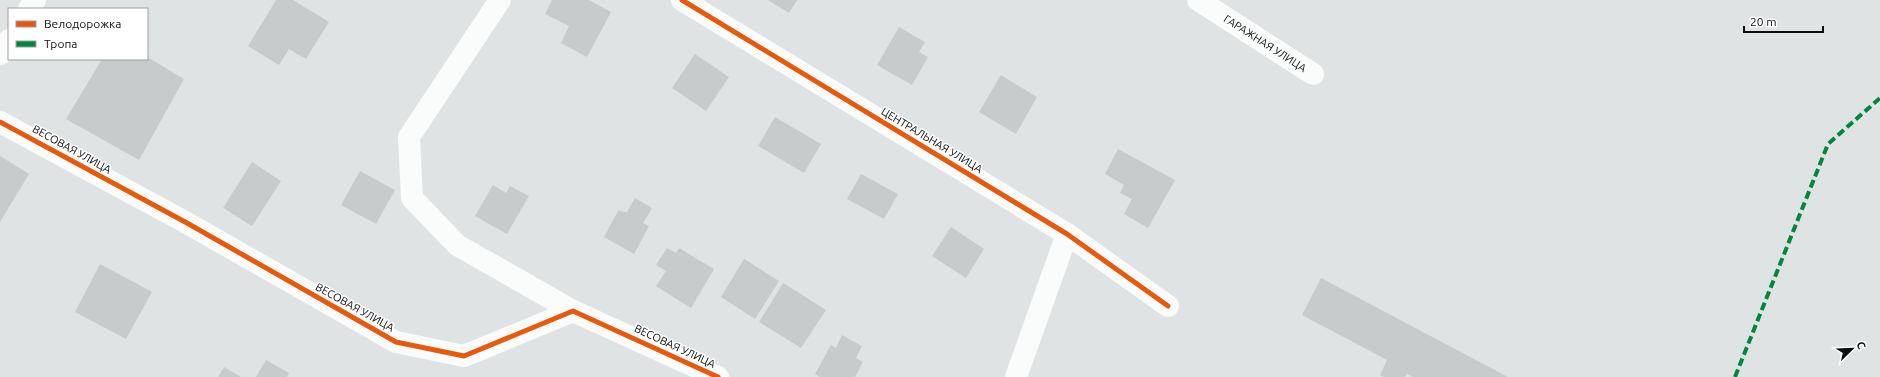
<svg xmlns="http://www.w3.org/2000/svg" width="1880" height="377" font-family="Ubuntu,sans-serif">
	<rect width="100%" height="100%" fill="#e0e3e4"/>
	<g fill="#c8cbcb">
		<polygon points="276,0 293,0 329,22 306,59 289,49 279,65 248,46"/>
		<polygon points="552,0 589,0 611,12 587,57 561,43 569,26 545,14"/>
		<polygon points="768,0 797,0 789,13"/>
		<polygon points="899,27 925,42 919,52 928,57 912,85 877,65"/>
		<polygon points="695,54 729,77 706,111 672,88"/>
		<polygon points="147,57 184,79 139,160 66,119 102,59 147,59"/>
		<polygon points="1001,75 1037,97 1016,134 979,112"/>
		<polygon points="775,117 821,144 804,173 758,146"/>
		<polygon points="1118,149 1175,180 1148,228 1124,214 1132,199 1120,193 1124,185 1105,174"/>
		<polygon points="0,156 29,174 0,222"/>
		<polygon points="252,162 281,181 252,226 223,208"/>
		<polygon points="360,171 395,190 376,224 341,205"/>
		<polygon points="861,174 898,194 884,219 847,199"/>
		<polygon points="493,185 506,193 510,186 529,196 507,234 475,216"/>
		<polygon points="635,198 652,208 643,223 649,226 634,254 604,237 618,211 627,212"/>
		<polygon points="951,227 984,249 966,278 932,256"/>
		<polygon points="667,248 676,253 679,248 714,269 691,308 656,286 666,271 656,265"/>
		<polygon points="744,259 779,281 755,319 721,297"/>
		<polygon points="100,264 152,292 126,339 75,312"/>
		<polygon points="1321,278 1508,377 1413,377 1407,374 1405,377 1384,377 1380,375 1387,360 1302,315"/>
		<polygon points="783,283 826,310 801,348 759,322"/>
		<polygon points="842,335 862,346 856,358 863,362 855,377 820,377 815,374 831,345 836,348"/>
		<polygon points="266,360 289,373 287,377 256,377"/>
		<polygon points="224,367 241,377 218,377"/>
	</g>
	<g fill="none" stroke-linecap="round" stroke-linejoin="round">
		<g stroke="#fafbfb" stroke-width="22">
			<polyline points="500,0 409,137 412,198 457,245 573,311"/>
			<polyline points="682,0 1067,234 1168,306"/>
			<path id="s1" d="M1198,0L1313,74"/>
			<polyline points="29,9 35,0"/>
			<polyline points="0,54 9,40"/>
			<polyline points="0,122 187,223 396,342 464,356 573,311 718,377"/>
			<polyline points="1016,377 1067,234"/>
		</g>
		<polyline stroke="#00873e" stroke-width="4" stroke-dasharray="8 4" stroke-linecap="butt" points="1735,377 1828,144 1880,98"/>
		<g stroke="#fff" stroke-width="8">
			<g id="cycleway">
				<polyline points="682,0 1067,234 1168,306"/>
				<polyline points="0,122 187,223 396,342 464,356 573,311 718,377"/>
			</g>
		</g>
		<use href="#cycleway" stroke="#e8590c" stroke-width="5"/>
	</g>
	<g text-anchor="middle" stroke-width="3" stroke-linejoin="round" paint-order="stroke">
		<g font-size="11" fill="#0b0d0e" stroke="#fff">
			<text dy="4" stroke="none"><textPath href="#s1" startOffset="80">ГАРАЖНАЯ УЛИЦА</textPath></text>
			<text transform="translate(932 140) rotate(31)" y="4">ЦЕНТРАЛЬНАЯ УЛИЦА</text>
			<text transform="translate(72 149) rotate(29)" y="4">ВЕСОВАЯ УЛИЦА</text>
			<text transform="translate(355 307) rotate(29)" y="4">ВЕСОВАЯ УЛИЦА</text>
			<text transform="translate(675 346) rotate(25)" y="4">ВЕСОВАЯ УЛИЦА</text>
		</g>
	</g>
	<rect x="8" y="8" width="140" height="52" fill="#ffffff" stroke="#9d9e9f"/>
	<rect x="16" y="21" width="20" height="6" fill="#e8590c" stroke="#9d9e9f"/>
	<text x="44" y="28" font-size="12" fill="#0b0d0e">Велодорожка</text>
	<rect x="16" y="41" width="20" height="6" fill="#00873e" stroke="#9d9e9f"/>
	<text x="44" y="48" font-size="12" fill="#0b0d0e">Тропа</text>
	<g transform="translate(1852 349) rotate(67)" stroke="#ffffff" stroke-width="3" paint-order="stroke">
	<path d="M0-3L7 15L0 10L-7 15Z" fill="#0b0d0e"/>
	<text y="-6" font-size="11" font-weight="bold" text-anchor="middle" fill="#0b0d0e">С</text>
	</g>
	<path d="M1744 26v6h79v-6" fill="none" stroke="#0b0d0e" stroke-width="2"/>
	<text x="1750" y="26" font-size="12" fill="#0b0d0e" stroke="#ffffff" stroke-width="3" paint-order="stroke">20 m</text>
</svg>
